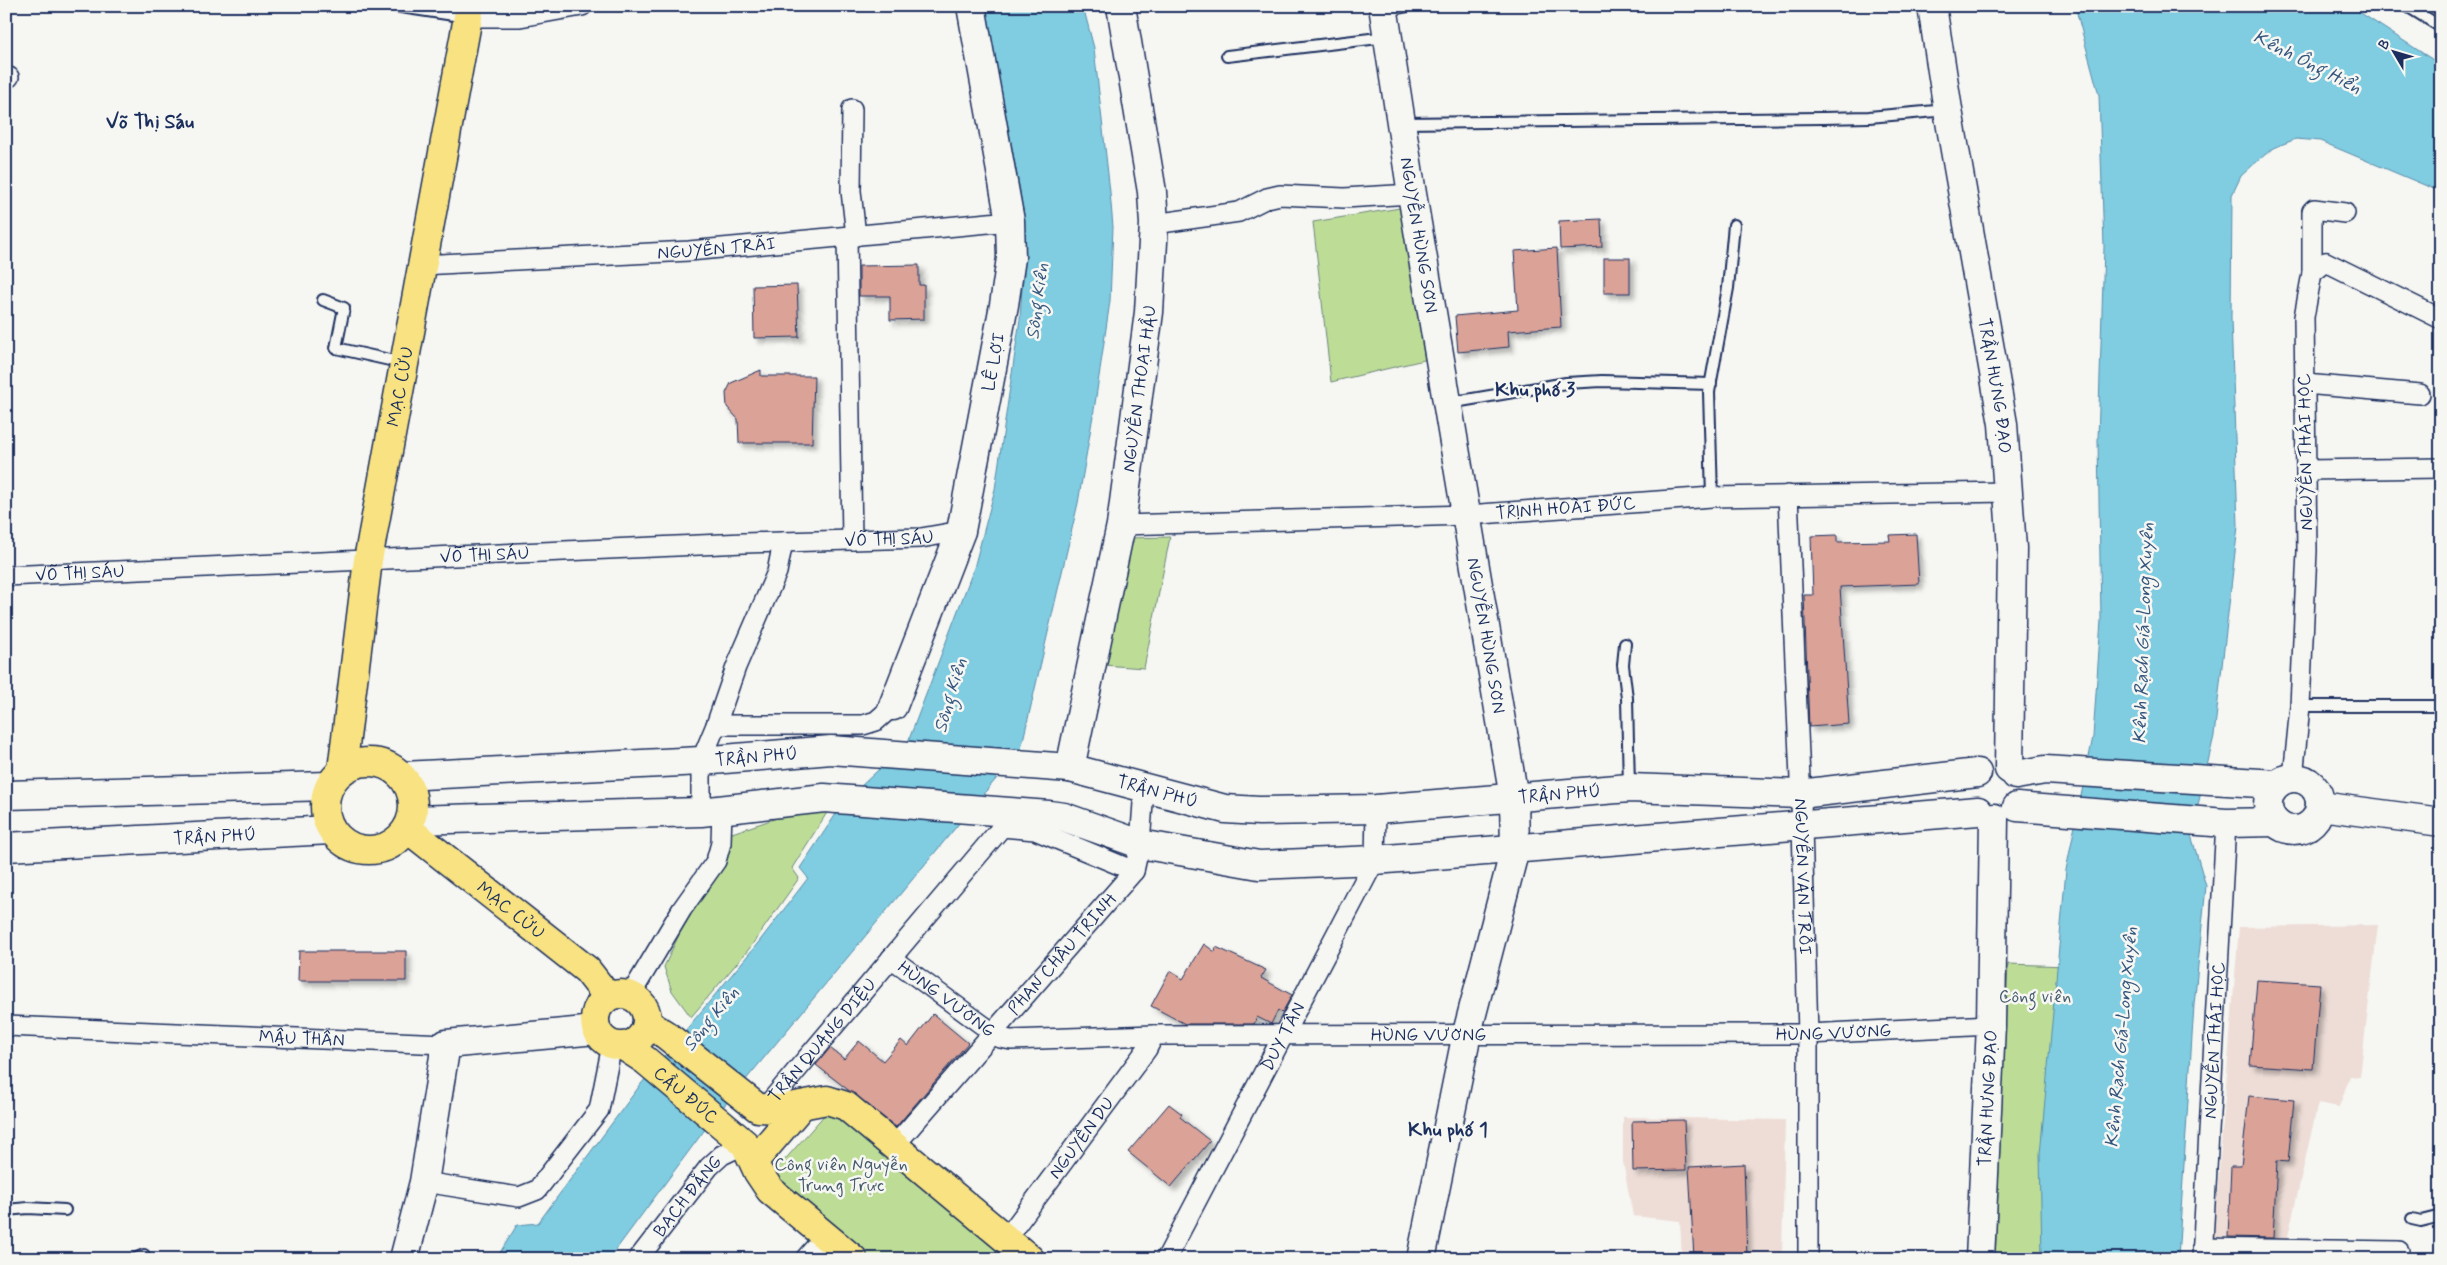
<svg xmlns="http://www.w3.org/2000/svg" width="2447" height="1265" font-family="Mynerve,sans-serif">
	<defs>
		<filter id="shadow"><feDropShadow dx="4.5" dy="4.5" stdDeviation="2.5" flood-color="#0004"/></filter>
	</defs>
	<rect width="100%" height="100%" fill="#f6f6f2"/>
	<filter id="ink" filterUnits="userSpaceOnUse"><feTurbulence type="fractalNoise" baseFrequency=".02" numOctaves="2"/><feDisplacementMap in="SourceGraphic" scale="10" xChannelSelector="R" yChannelSelector="G"/><feConvolveMatrix kernelMatrix="1 2 1 2 8 2 1 2 1" color-interpolation-filters="sRGB"/></filter>
	<g filter="url(#ink)">
		<g fill="#eeddd7">
			<polygon points="2378,925 2360,1077 2350,1076 2339,1107 2318,1103 2286,1245 2213,1243 2239,927"/>
			<polygon points="1623,1117 1785,1120 1782,1259 1682,1259 1680,1221 1633,1216 1623,1162"/>
		</g>
		<g fill="#bddd97" stroke="#6c867a">
			<polygon points="1400,208 1428,359 1331,382 1313,222"/>
			<polygon points="1170,537 1144,668 1103,665 1126,538"/>
			<polygon points="807,808 828,811 792,868 799,878 749,949 691,1017 672,991 664,967 684,924 713,878 732,833"/>
			<polygon points="2008,964 2067,966 2051,1259 1995,1259"/>
			<polygon points="834,1109 1016,1259 865,1259 777,1187 774,1172 828,1111"/>
		</g>
		<g fill="#80cce0" stroke="#588dac">
			<polygon points="985,6 1083,6 1094,48 1110,192 1113,227 1110,301 1095,404 1078,503 1021,749 709,1124 609,1259 496,1259 517,1225 538,1223 641,1084 758,943 808,878 800,868 844,802 908,742 974,568 995,489 1020,319 1025,240 1020,191"/>
			<polygon points="2075,6 2350,6 2441,65 2441,192 2320,141 2296,139 2273,148 2253,165 2241,176 2232,195 2231,319 2238,526 2214,736 2191,835 2206,886 2194,1005 2178,1259 2042,1259 2040,1154 2066,870 2093,737 2101,620 2098,440 2104,247 2099,95"/>
		</g>
		<g fill="#dba297" stroke="#1b2f5e" filter="url(#shadow)">
			<polygon points="1601,219 1602,247 1560,249 1559,221"/>
			<polygon points="1557,248 1561,327 1508,331 1509,347 1458,352 1455,316 1518,310 1514,251"/>
			<rect x="1604" y="258" width="26" height="35"/>
			<polygon points="919,265 919,285 924,285 924,319 890,320 890,296 859,296 859,266"/>
			<polygon points="797,285 799,337 754,338 753,286"/>
			<polygon points="761,370 761,376 814,376 812,443 739,443 738,419 727,407 726,393 731,383"/>
			<polygon points="1916,534 1919,584 1840,587 1849,724 1809,727 1804,595 1813,595 1811,536 1837,535 1837,542 1890,541 1889,535"/>
			<polygon points="1204,944 1215,952 1216,947 1266,970 1261,978 1292,995 1282,1013 1278,1010 1271,1024 1257,1017 1254,1024 1185,1024 1151,1006 1170,971 1183,979"/>
			<polygon points="299,951 406,951 406,981 298,981"/>
			<polygon points="2257,980 2320,984 2313,1069 2250,1065"/>
			<polygon points="933,1014 968,1043 896,1127 816,1065 830,1048 844,1059 859,1041 883,1061 901,1040 908,1046"/>
			<polygon points="2249,1096 2294,1100 2288,1162 2277,1161 2273,1238 2228,1237 2231,1166 2241,1166"/>
			<polygon points="1169,1104 1182,1114 1180,1117 1210,1141 1171,1187 1128,1152"/>
			<polygon points="1684,1120 1686,1170 1633,1171 1632,1121"/>
			<polygon points="1744,1164 1747,1259 1694,1259 1689,1167"/>
		</g>
		<g fill="none" stroke-linecap="round" stroke-linejoin="round">
			<g stroke="#1b2f5e" stroke-width="14">
				<g id="lane">
					<polyline points="394,6 467,17"/>
					<polyline points="2407,6 2441,27"/>
					<polyline points="1384,11 1408,6"/>
					<polyline points="1227,56 1387,37"/>
					<polyline points="1402,123 1823,118 1869,117 1947,110"/>
					<polyline points="323,300 344,308 336,348 403,363"/>
					<polyline points="1449,403 1566,383 1602,381 1711,384"/>
					<polyline points="1712,497 1709,392 1728,288 1734,225"/>
					<polyline points="1625,644 1623,665 1627,698 1629,787"/>
					<polyline points="2300,706 2441,706"/>
					<polyline points="6,1210 28,1208 65,1210"/>
					<polyline points="2412,1219 2421,1221 2441,1216"/>
					<polyline points="135,1259 144,1255"/>
				</g>
			</g>
			<g stroke="#1b2f5e" stroke-width="22">
				<g id="street">
					<polyline points="468,17 520,17 582,6"/>
					<polyline points="6,77 9,77"/>
					<polyline points="852,109 851,191 856,236"/>
					<polyline points="1154,224 1239,212 1267,198 1280,195 1344,198 1412,194"/>
					<polyline points="847,237 852,540"/>
					<path id="s1" d="M422,265L689,251L1010,221"/>
					<polyline points="2312,273 2312,211 2314,209 2345,213"/>
					<polyline points="2305,384 2420,394"/>
					<polyline points="2306,470 2441,468"/>
					<path id="s2" d="M1788,495L1802,827L1808,1034V1259"/>
					<path id="s3" d="M1121,525L1467,515L1712,497L2009,492"/>
					<path id="s4" d="M6,576L744,543L921,538L961,531"/>
					<polyline points="716,725 863,725 876,721 893,706"/>
					<polyline points="2293,778 2300,706 2307,551 2304,317 2312,273 2326,262 2441,319"/>
					<polyline points="701,812 701,761 716,725 736,667 777,572 783,542"/>
					<path id="s5" d="M891,958L992,1032L1000,1038L1011,1040L1154,1035L1808,1034L1991,1025"/>
					<polyline points="630,996 682,909 716,861 721,843 722,809"/>
					<path id="s6" d="M6,1026L446,1044"/>
					<path id="s7" d="M764,1109L1002,827L1035,830L1134,871"/>
					<path id="s8" d="M895,1145L1134,871L1140,844L1144,789"/>
					<polyline points="424,1182 519,1197 537,1190 599,1110 612,1045"/>
					<path id="s9" d="M1006,1239L1147,1049L1154,1035"/>
					<polyline points="2202,1248 2399,1251"/>
					<path id="s10" d="M638,1259L709,1167L722,1155L745,1144"/>
					<polyline points="805,1259 825,1236"/>
					<path id="s11" d="M1166,1259L1375,860L1376,809"/>
					<path id="s12" d="M2202,1259L2226,823"/>
				</g>
			</g>
			<g stroke="#1b2f5e" stroke-width="31">
				<g id="secondary">
					<path id="s13" d="M1383,6L1412,194L1514,798L1515,849L1467,1033L1421,1259"/>
					<path id="s14" d="M1932,6L1948,110L2003,424L2012,548L2009,769"/>
					<path id="s15" d="M893,706L961,531L1004,305L1011,258L1010,221L971,6"/>
					<path id="s16" d="M1070,768L1121,525L1149,312L1154,224L1152,192L1121,6"/>
					<polyline points="2016,775 2045,770 2277,784"/>
					<path id="s17" d="M403,776L701,761L831,750L1070,768L1225,809L1259,811L1376,809L1629,788L1800,794L1977,773"/>
					<circle cx="2294" cy="804" r="26"/>
					<polyline points="6,795 329,786"/>
					<polyline points="2320,806 2441,822"/>
					<polyline points="2017,807 2226,823 2275,822"/>
					<polyline points="412,820 701,812 824,798 1049,815 1064,817 1140,844 1259,865 1375,860 1978,811"/>
					<path id="s18" d="M6,847L331,830"/>
					<polyline points="404,1259 424,1182 446,1044 596,1030"/>
					<path id="s19" d="M1980,1259L1991,1025L1994,818"/>
				</g>
			</g>
			<g stroke="#1b2f5e" stroke-width="31">
				<g id="primary">
					<circle cx="369" cy="806" r="44"/>
					<path id="s20" d="M342,770L368,560L470,6"/>
					<path id="s21" d="M408,829L587,970L608,997"/>
					<circle cx="621" cy="1020" r="26"/>
					<polyline points="647,1023 666,1035 758,1108 780,1109 827,1100 846,1106 1030,1259"/>
					<path id="s22" d="M625,1047L645,1060L745,1144L758,1172L770,1190L853,1259"/>
					<polyline points="754,1161 802,1105"/>
				</g>
			</g>
			<use href="#lane" stroke="#f6f6f2" stroke-width="10"/>
			<use href="#street" stroke="#f6f6f2" stroke-width="19"/>
			<use href="#secondary" stroke="#f6f6f2" stroke-width="28"/>
			<use href="#primary" stroke="#f8e281" stroke-width="28"/>
		</g>
	</g>
	<g text-anchor="middle" stroke-width="5" stroke-linejoin="round" paint-order="stroke">
		<g font-size="18" fill="#1b2f5e" stroke="#f6f6f2">
			<text dy="6" stroke="none"><textPath href="#s13" startOffset="232">NGUYỄN HÙNG SƠN</textPath></text>
			<text dy="6" stroke="none"><textPath href="#s1" startOffset="295">NGUYỄN TRÃI</textPath></text>
			<text dy="6" stroke="none"><textPath href="#s15" startOffset="360">LÊ LỢI</textPath></text>
			<text dy="6" stroke="none"><textPath href="#s14" startOffset="385">TRẦN HƯNG ĐẠO</textPath></text>
			<text dy="6" stroke="none"><textPath href="#s20" startOffset="388">MẠC CỬU</textPath></text>
			<text dy="6" stroke="none"><textPath href="#s16" startOffset="386">NGUYỄN THOẠI HẦU</textPath></text>
			<text transform="translate(2305 452) rotate(-91)" y="6">NGUYỄN THÁI HỌC</text>
			<text dy="6" stroke="none"><textPath href="#s3" startOffset="445">TRỊNH HOÀI ĐỨC</textPath></text>
			<text dy="6" stroke="none"><textPath href="#s4" startOffset="884">VÕ THỊ SÁU</textPath></text>
			<text dy="6" stroke="none"><textPath href="#s4" startOffset="479">VÕ THỊ SÁU</textPath></text>
			<text dy="6" stroke="none"><textPath href="#s4" startOffset="74">VÕ THỊ SÁU</textPath></text>
			<text dy="6" stroke="none"><textPath href="#s13" startOffset="638">NGUYỄN HÙNG SƠN</textPath></text>
			<text dy="6" stroke="none"><textPath href="#s17" startOffset="354">TRẦN PHÚ</textPath></text>
			<text dy="6" stroke="none"><textPath href="#s17" startOffset="759">TRẦN PHÚ</textPath></text>
			<text dy="6" stroke="none"><textPath href="#s17" startOffset="1164">TRẦN PHÚ</textPath></text>
			<text dy="6" stroke="none"><textPath href="#s18" startOffset="209">TRẦN PHÚ</textPath></text>
			<text dy="6" stroke="none"><textPath href="#s2" startOffset="382">NGUYỄN VĂN TRỖI</textPath></text>
			<text dy="6" stroke="none"><textPath href="#s21" startOffset="131">MẠC CỬU</textPath></text>
			<text dy="6" stroke="none"><textPath href="#s8" startOffset="254">PHAN CHÂU TRINH</textPath></text>
			<text dy="6" stroke="none"><textPath href="#s5" startOffset="69">HÙNG VƯƠNG</textPath></text>
			<text dy="6" stroke="none"><textPath href="#s5" startOffset="969">HÙNG VƯƠNG</textPath></text>
			<text dy="6" stroke="none"><textPath href="#s5" startOffset="564">HÙNG VƯƠNG</textPath></text>
			<text dy="6" stroke="none"><textPath href="#s11" startOffset="251">DUY TÂN</textPath></text>
			<text dy="6" stroke="none"><textPath href="#s6" startOffset="296">MẬU THÂN</textPath></text>
			<text dy="6" stroke="none"><textPath href="#s7" startOffset="90">TRẦN QUANG DIỆU</textPath></text>
			<text dy="6" stroke="none"><textPath href="#s12" startOffset="219">NGUYỄN THÁI HỌC</textPath></text>
			<text dy="6" stroke="none"><textPath href="#s22" startOffset="78">CẦU ĐÚC</textPath></text>
			<text dy="6" stroke="none"><textPath href="#s19" startOffset="161">TRẦN HƯNG ĐẠO</textPath></text>
			<text dy="6" stroke="none"><textPath href="#s9" startOffset="126">NGUYỄN DU</textPath></text>
			<text dy="6" stroke="none"><textPath href="#s10" startOffset="80">BẠCH ĐẰNG</textPath></text>
		</g>
		<g font-size="18" fill="#445a6c" stroke="#f6f6f2">
			<text x="2035" y="1002">Công viên</text>
			<text x="841" y="1170">Công viên Nguyễn<tspan x="841" dy="21">Trung Trực</tspan></text>
		</g>
		<g font-size="19" font-style="italic" fill="#34567e" stroke="#f6f6f2">
			<text transform="translate(2308 61) rotate(27)" y="7">Kênh Ông Hiển</text>
			<text transform="translate(1036 301) rotate(-83)" y="7">Sông Kiên</text>
			<text transform="translate(2142 633) rotate(-88)" y="7">Kênh Rạch Giá-Long Xuyên</text>
			<text transform="translate(949 695) rotate(-74)" y="7">Sông Kiên</text>
			<text transform="translate(710 1018) rotate(-51)" y="7">Sông Kiên</text>
			<text transform="translate(2120 1037) rotate(-85)" y="7">Kênh Rạch Giá-Long Xuyên</text>
		</g>
		<g font-size="20" font-weight="bold" fill="#1b2f5e" stroke="#f6f6f2">
			<text x="150" y="128">Võ Thị Sáu</text>
			<text x="1535" y="396">Khu phố 3</text>
			<text x="1448" y="1136">Khu phố 1</text>
		</g>
	</g>
	<rect width="2447" height="1265" fill="none" stroke="#f6f6f2" stroke-width="25"/>
	<rect x="12" y="12" width="2422" height="1240" fill="none" stroke="#1b2f5e" stroke-width="2" filter="url(#ink)"/>
	<g transform="translate(2394 52) rotate(308)" stroke="#f6f6f2" stroke-width="4" paint-order="stroke">
	<path d="M0-4L9 19L0 12L-9 19Z" fill="#1b2f5e"/>
	<text y="-8" font-size="14" font-weight="bold" text-anchor="middle" fill="#1b2f5e">B</text>
	</g>
</svg>
